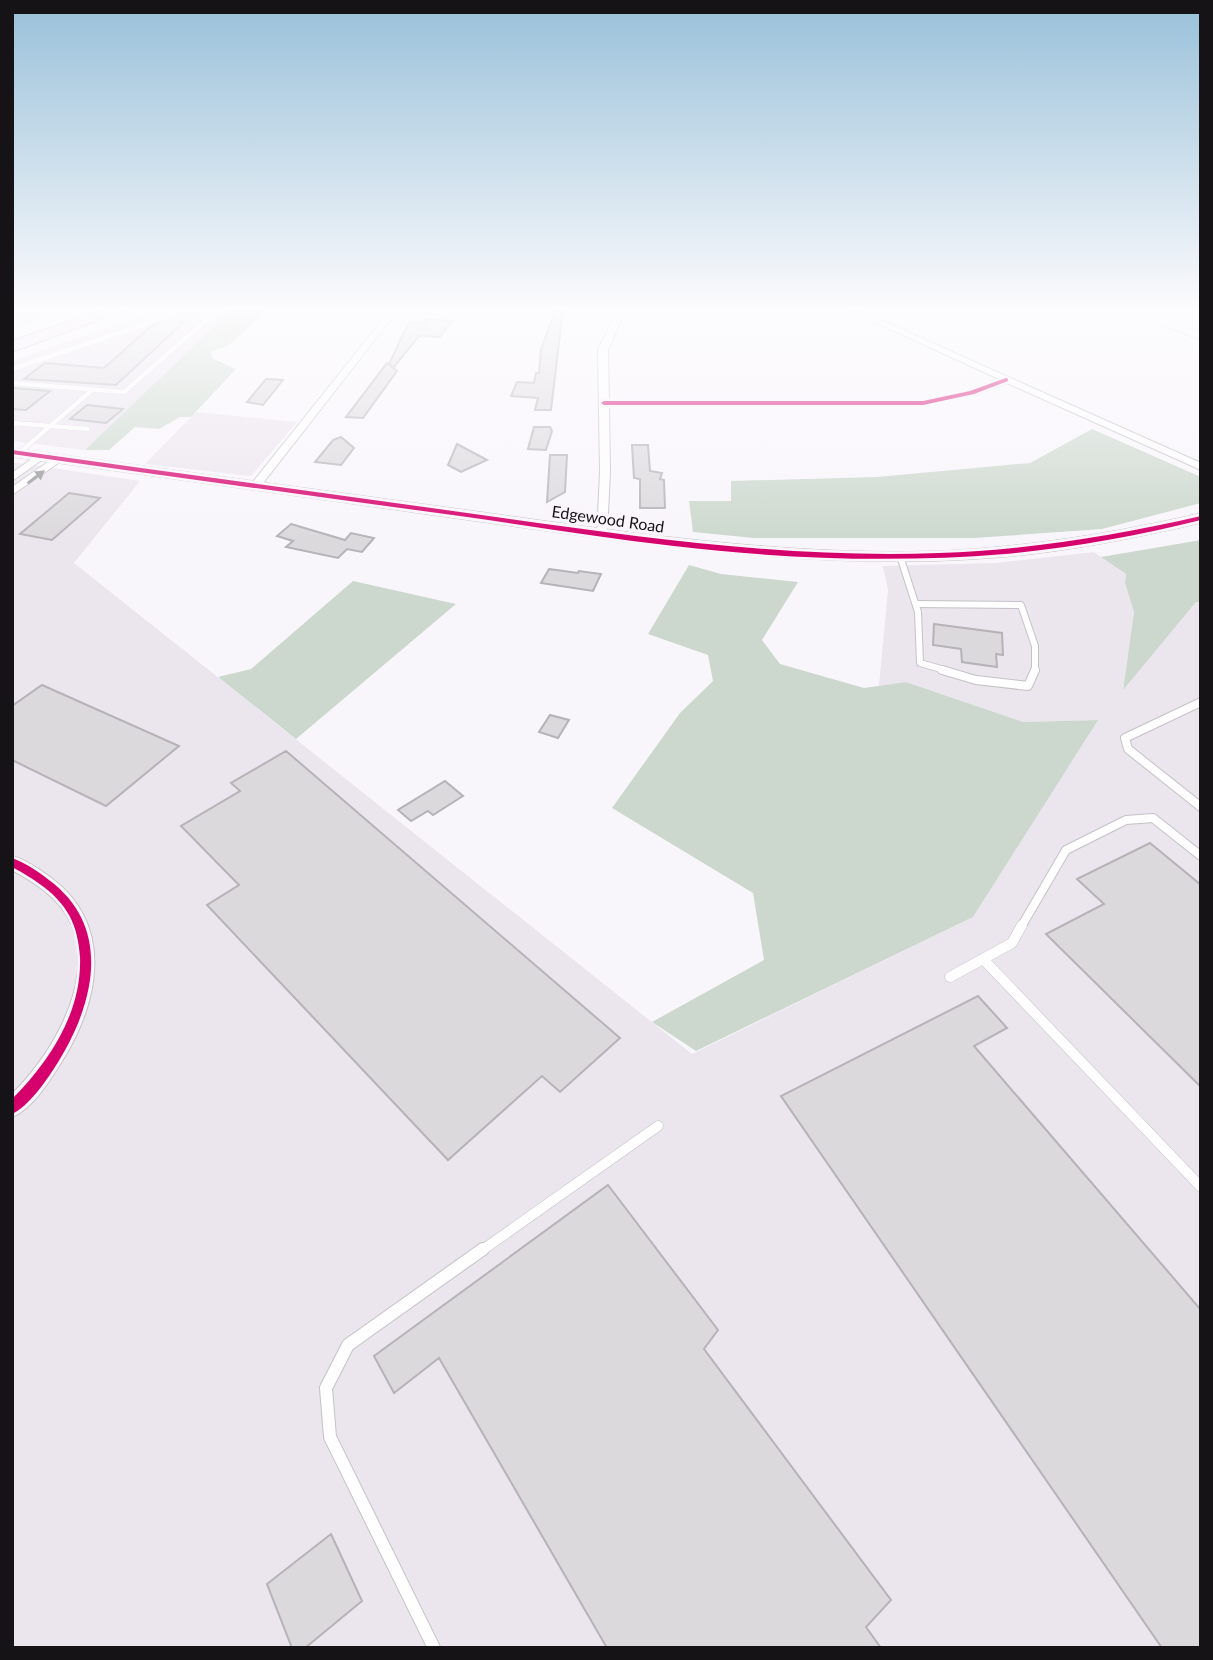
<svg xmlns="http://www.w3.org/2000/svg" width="1213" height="1660" font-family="Lato,sans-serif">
	<rect width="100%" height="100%" fill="#f9f6fb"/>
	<g fill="#ebe5ee">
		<polygon points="12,309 66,309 64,312 12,330"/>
		<polygon points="159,309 232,309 85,450 12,441 12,361"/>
		<polygon points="196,412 297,422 251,476 145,464"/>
		<polygon points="12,462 140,481 74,563 692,1054 973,917 1097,720 1023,722 906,682 879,686 888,590 883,566 995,563 1094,552 1126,574 1125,583 1134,612 1123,689 1196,602 1201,603 1201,1648 12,1648"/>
	</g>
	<g fill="#ccd8cd">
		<polygon points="232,309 266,311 229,345 211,352 212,358 236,369 191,417 180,417 159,429 135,427 109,450 85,450"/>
		<polygon points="1092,429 1201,477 1201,503 1102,529 974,538 754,538 693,532 689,501 731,501 731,481 877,477 1030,463"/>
		<polygon points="1201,540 1201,603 1196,602 1123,690 1134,612 1125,583 1126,574 1101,557"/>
		<polygon points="689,565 721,574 798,582 762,640 780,664 864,688 906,682 1023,722 1098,720 973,917 696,1051 652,1022 764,960 753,893 612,808 680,713 713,681 708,655 648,634"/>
		<polygon points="353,581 456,604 296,739 218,677 251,669"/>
	</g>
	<g fill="#dcd9dd" stroke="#b5b3b7" stroke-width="2">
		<polygon points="556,309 563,309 551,410 535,410 538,398 511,396 517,382 534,383 536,373 539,373 541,349"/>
		<polygon points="426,319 452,321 440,337 419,336 394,367 389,364 407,326 411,322 424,323"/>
		<polygon points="164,321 184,322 116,385 24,379 45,363 104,368 150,327"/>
		<polygon points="387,363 397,371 363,418 346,417"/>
		<polygon points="266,379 283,380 263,405 247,402"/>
		<polygon points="12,389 14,388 50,391 26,410 12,409"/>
		<polygon points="87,405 123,409 106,423 70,419"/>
		<polygon points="534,427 550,427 552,431 546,450 528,449"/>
		<polygon points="341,437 354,448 341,465 315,462 333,440"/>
		<polygon points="457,444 487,460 461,472 448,465"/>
		<polygon points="632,445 648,445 650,471 662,473 660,479 664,480 665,508 640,508 640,479 634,478"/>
		<polygon points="550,455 567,455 565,492 547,502"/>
		<polygon points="69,493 100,498 52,540 20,534"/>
		<polygon points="291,524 345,540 351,533 374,538 362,552 347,549 338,558 286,547 293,541 277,536"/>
		<polygon points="549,569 578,573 579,571 601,574 593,591 541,583"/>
		<polygon points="934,624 1002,633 1003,655 996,654 997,667 962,662 961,649 933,645"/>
		<polygon points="42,685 179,746 106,806 12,760 12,706"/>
		<polygon points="550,715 569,720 558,738 539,732"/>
		<polygon points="286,751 620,1038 560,1092 542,1076 448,1160 207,905 239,885 181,826 240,791 231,783"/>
		<polygon points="445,781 463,796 433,815 428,811 411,821 398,810"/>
		<polygon points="1150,843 1201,885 1201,1087 1046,934 1104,904 1077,879"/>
		<polygon points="978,996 1007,1028 974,1046 1201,1310 1201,1648 1162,1648 781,1096"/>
		<polygon points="608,1185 718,1330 704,1349 891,1600 866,1627 881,1648 607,1648 439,1358 394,1393 374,1356"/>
		<polygon points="331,1534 362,1601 305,1648 292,1648 267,1584"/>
	</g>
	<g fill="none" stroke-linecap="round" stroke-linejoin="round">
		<g stroke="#c4c2c5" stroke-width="5">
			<g id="lane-far4">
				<polyline points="12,369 146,324 178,309"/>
				<polyline points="12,383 124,392 219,309"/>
				<polyline points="12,423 88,429"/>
				<polyline points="19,453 91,391"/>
			</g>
		</g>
		<g stroke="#c4c2c5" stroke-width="8">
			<g id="lane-far3">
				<polyline points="900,556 918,612 920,663 948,671"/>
				<polyline points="916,604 1021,605 1035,646 1035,671"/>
			</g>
		</g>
		<g stroke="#c4c2c5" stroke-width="10">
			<g id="lane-far2">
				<polyline points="942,670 976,680 1028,686 1035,670"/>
				<polyline points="1201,702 1125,738 1128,749 1201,807"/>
				<polyline points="1021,927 1066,850 1126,820 1153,818 1201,856"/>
			</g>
		</g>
		<g stroke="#c4c2c5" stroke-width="11">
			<g id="lane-far1">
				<polyline points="983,959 1201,1187"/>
				<polyline points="950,977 1012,943 1022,925"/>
				<polyline points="481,1251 658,1126"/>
			</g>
		</g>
		<g stroke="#c4c2c5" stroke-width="14">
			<polyline id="lane" points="434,1648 330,1437 326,1388 348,1345 483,1249"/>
		</g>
		<g stroke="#c4c2c5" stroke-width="2">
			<g id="street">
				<polygon points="391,309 399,309 260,487 252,487 252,483"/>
				<polygon points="618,309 626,309 608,350 609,400 923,400 969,391 999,379 846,309 856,309 1201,463 1201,470 1007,383 975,395 923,406 609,406 610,472 607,534 605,536 597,536 600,472 598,350"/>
				<polygon points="37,455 46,457 12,481 12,473"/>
				<polygon points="55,457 64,459 12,495 12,487"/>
				<path d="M12,856C26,860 39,869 50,877C117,926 98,1006 59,1066C48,1083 32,1109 12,1117V1094C53,1054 102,972 66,914C53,894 32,881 12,870Z"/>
			</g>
		</g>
		<g stroke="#c4c2c5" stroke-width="1">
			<g id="secondary">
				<polygon points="1121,309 1138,309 1201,332 1201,340"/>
				<path d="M12,448C161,468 311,489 460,509C619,531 778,556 939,551C1028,547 1114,533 1201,513V523C1136,538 1071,551 1005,557C821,573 641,544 460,519C311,498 161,477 12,457Z"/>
			</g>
		</g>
		<g stroke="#c3bac6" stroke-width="2">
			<polygon id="highway" points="105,309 128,309 12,352 12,341"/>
		</g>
		<use href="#lane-far4" stroke="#fefefe" stroke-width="4.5"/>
		<use href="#lane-far3" stroke="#fefefe" stroke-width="6"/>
		<use href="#lane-far2" stroke="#fefefe" stroke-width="8"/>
		<use href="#lane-far1" stroke="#fefefe" stroke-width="10"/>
		<use href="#lane" stroke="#fefefe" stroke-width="12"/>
		<use href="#street" fill="#fefefe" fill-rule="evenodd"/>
		<use href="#secondary" fill="#fbf8fc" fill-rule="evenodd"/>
		<use href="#highway" fill="#f1eaf5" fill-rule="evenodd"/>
		<g stroke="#faf5fc" stroke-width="5">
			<g id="cycleway">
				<polygon points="1006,378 1008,379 1008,381 974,394 923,405 604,405 601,403 604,401 923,401 970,391"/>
				<path d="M12,450C161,471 311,491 460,512C619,534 778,559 939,553C1028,550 1114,536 1201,516V520C1136,536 1071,548 1005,554C895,563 784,559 674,546C603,538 531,526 460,516C311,496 161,475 12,454Z"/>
				<path d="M12,858C25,863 38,871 49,880C115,929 93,1008 55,1067C46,1081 28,1107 12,1114V1099C50,1061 82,1012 80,957C79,943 76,927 69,915C57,893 34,879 12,867Z"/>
			</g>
		</g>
		<use href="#cycleway" fill="#d6006c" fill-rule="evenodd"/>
	</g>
	<defs><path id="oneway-solid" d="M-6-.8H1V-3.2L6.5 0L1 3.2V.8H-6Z" transform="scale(1.75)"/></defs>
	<use fill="#959496" href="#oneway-solid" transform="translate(36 477) rotate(-37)"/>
	<linearGradient id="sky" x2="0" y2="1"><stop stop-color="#98c0d9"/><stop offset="0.57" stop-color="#fcfbfd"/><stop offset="1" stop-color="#fcfbfd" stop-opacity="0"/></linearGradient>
	<rect width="1213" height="541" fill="url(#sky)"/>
	<g text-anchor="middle" stroke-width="7" stroke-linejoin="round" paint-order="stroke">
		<g font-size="16" fill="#151316" stroke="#faf5fc">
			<text transform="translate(608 519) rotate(8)" y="6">Edgewood Road</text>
		</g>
	</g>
	<rect width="1213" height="1660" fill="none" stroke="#151316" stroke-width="28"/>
</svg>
